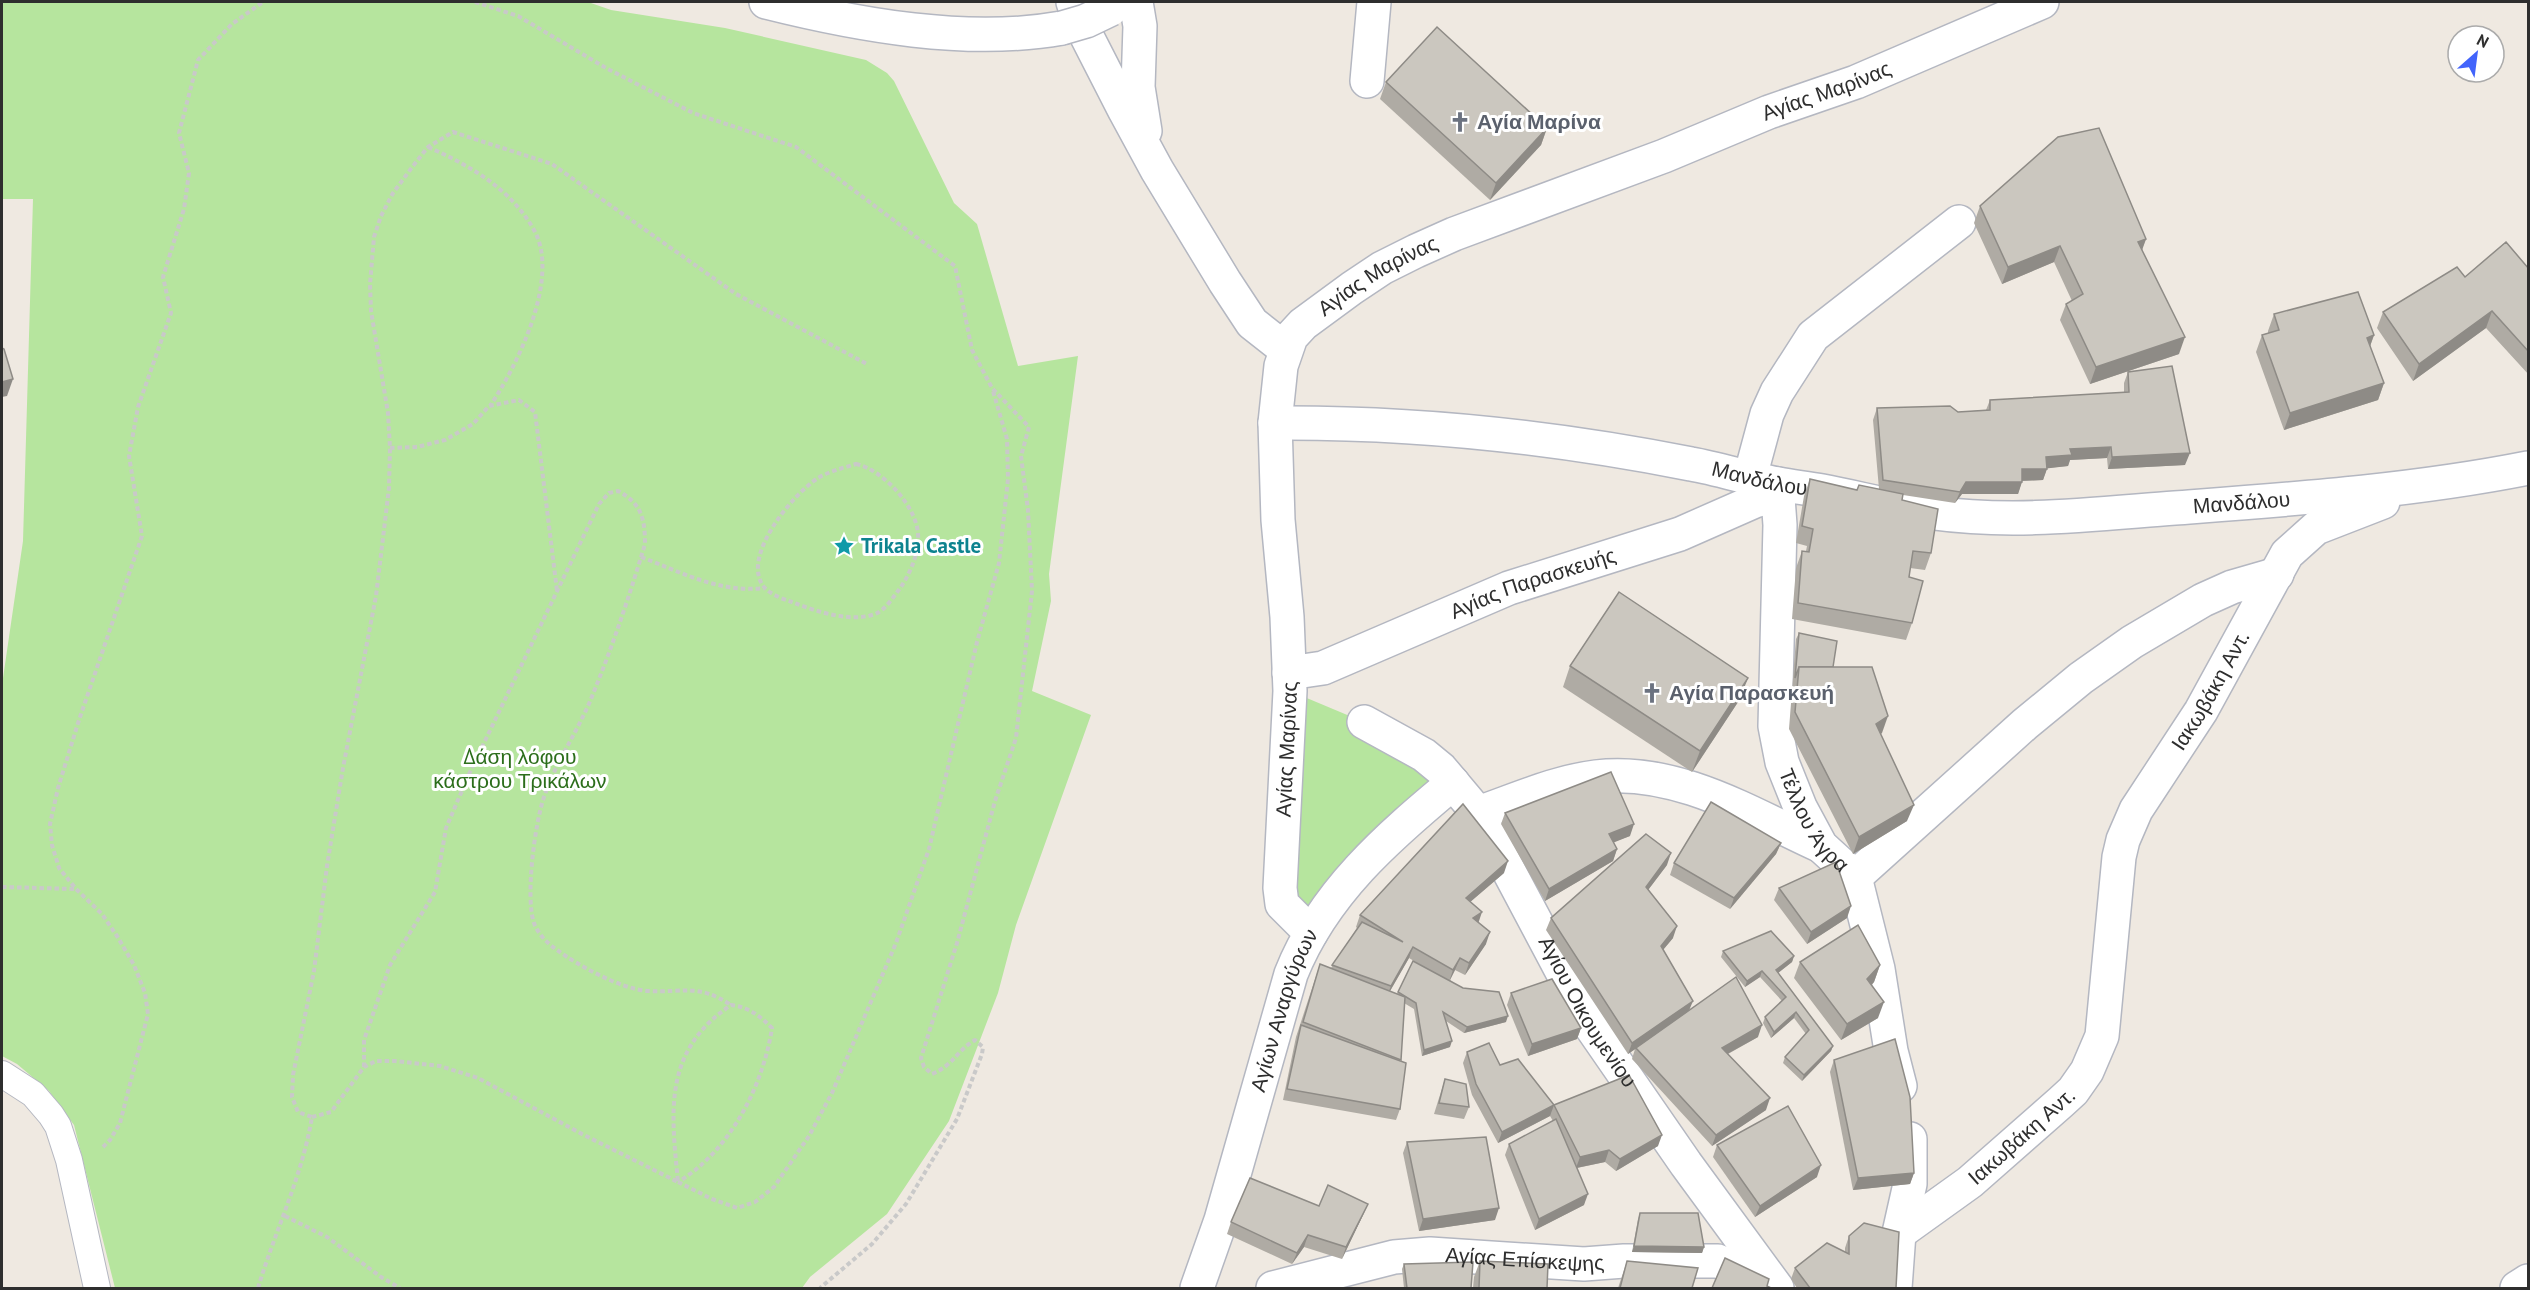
<svg xmlns="http://www.w3.org/2000/svg" width="2530" height="1290" font-family="'PT Sans',sans-serif">
	<rect width="100%" height="100%" fill="#efe9e1"/>
	<g fill="#b6e59e">
		<polygon points="2,2 588,2 611,10 725,28 866,60 887,73 894,81 954,203 977,224 1018,366 1078,356 1049,574 1051,601 1032,691 1091,715 1016,925 998,993 949,1121 887,1214 810,1277 802,1288 115,1288 74,1125 49,1091 17,1064 2,1056 2,685 23,541 33,199 2,199"/>
		<polygon points="1290,691 1364,722 1441,769 1311,933 1280,888"/>
	</g>
	<g fill="none" stroke-linecap="round" stroke-linejoin="round">
		<g stroke="#b4b7c1" stroke-width="28">
			<polyline id="lane" points="2,1074 33,1094 51,1115 58,1126 69,1160 97,1288"/>
		</g>
		<g stroke="#b4b7c1" stroke-width="36">
			<g id="street">
				<path d="M766,2C858,25 968,45 1062,28"/>
				<polyline points="1073,2 1080,23 1125,111 1157,170 1225,282 1252,323 1285,349"/>
				<polyline points="1136,2 1140,26 1138,87 1145,131"/>
				<polyline points="1367,81 1374,2"/>
				<path id="s1" d="M1275,423C1415,422 1554,437 1691,464C1720,469 1749,479 1778,484C1793,487 1807,488 1822,491C1859,498 1896,508 1934,513C2014,524 2095,514 2175,508C2294,499 2412,491 2528,468"/>
				<polyline points="1750,477 1767,414 1777,392 1813,336 1959,222"/>
				<path id="s2" d="M1777,484L1780,525L1775,726L1782,762L1800,807L1821,846L1855,877L1878,969L1891,1051L1900,1086"/>
				<path id="s3" d="M1289,673L1323,668L1509,588L1680,534L1755,501L1778,494"/>
				<path id="s4" d="M1364,722L1424,755L1441,769L1478,813L1592,1028L1686,1164L1777,1288"/>
				<path d="M1478,813C1516,800 1555,782 1596,777C1676,767 1751,814 1821,846"/>
				<polyline points="1855,877 2025,724 2081,678 2132,642 2203,600 2232,587 2277,574"/>
				<path id="s5" d="M1311,933L1282,904L1280,888L1290,691L1287,617L1278,520L1275,423L1281,366L1291,337L1303,324L1352,288L1382,268L1416,251L1454,234L1664,156L1769,112L1856,82L2042,2"/>
				<path id="s6" d="M1899,1233L1970,1182L2061,1102L2073,1091L2087,1071L2102,1036L2119,857L2123,840L2136,810L2201,711L2287,554L2316,528L2383,502"/>
				<path id="s7" d="M1197,1288L1221,1220L1291,974C1323,893 1388,837 1453,783"/>
				<path id="s8" d="M1273,1288L1394,1257L1430,1254L1584,1264L1624,1261H1718L1763,1281"/>
				<polyline points="1895,1288 1899,1233 1910,1184 1910,1139"/>
				<polyline points="2517,1288 2528,1281"/>
			</g>
		</g>
		<g stroke="#c9c9c9" stroke-width="4" stroke-dasharray="4.5 3" stroke-linecap="butt">
			<path d="M475,2L518,16L606,68L693,113L796,147L955,266L972,350L992,388L1029,427L1021,456L1028,510L1032,591L1016,738L995,801L957,943L921,1058L924,1067L932,1074C954,1065 957,1050 975,1040L983,1047L982,1054L957,1119L906,1204L872,1244L820,1288"/>
			<path d="M428,147C471,166 511,189 534,230C561,278 517,366 490,406"/>
			<polyline points="390,448 417,447 445,440 473,424 489,406 519,400 535,412 557,591"/>
			<path d="M856,464C882,470 911,501 917,527C922,548 910,575 898,591C891,600 884,612 872,615C847,622 815,611 792,602C783,599 771,595 764,587C740,557 793,494 818,478C830,471 843,468 856,464Z"/>
			<path d="M641,557C683,573 719,593 765,588"/>
			<polyline points="2,887 75,889"/>
			<path d="M364,1067V1040L390,965L435,892L446,828L470,772L599,504L609,493L618,491C641,503 645,518 645,544C630,594 613,645 593,694C579,730 556,761 544,797C535,823 525,897 534,923C538,934 547,943 557,950C579,966 621,989 648,991C683,993 697,983 731,1005"/>
			<path d="M312,1117L331,1112L364,1067L376,1061H395L440,1066L478,1078L582,1134L678,1182C671,1110 663,1051 731,1005C748,1007 759,1015 772,1028C763,1086 730,1151 678,1182"/>
			<polyline points="103,1147 110,1140 120,1123 148,1014 145,993 134,965 117,936 102,914 76,889 59,868 52,845 50,824 58,788 79,720 142,536 129,456 138,407 171,313 163,277 184,209 189,173 179,133 198,60 232,24 263,2"/>
			<polyline points="678,1182 712,1199 737,1208 755,1202 774,1187 809,1136 832,1093 896,943 929,849 977,642 999,563 1008,479 1007,439 993,391"/>
			<polyline points="285,1216 327,1237 381,1277 400,1288"/>
			<path d="M258,1288C275,1231 302,1177 312,1117L298,1112L292,1097L293,1075L314,971L327,866L343,768L376,596L389,488L390,448L388,413L371,311L370,284L374,237L381,216L393,193L413,166L428,147L453,132L552,164L736,294L867,364"/>
		</g>
		<use href="#lane" stroke="#fff" stroke-width="26"/>
		<use href="#street" stroke="#fff" stroke-width="33"/>
		<g stroke="#b4b7c1" stroke-width="36" stroke-linecap="butt">
			<polyline id="street-bridge" points="1062,28 1086,21 1111,9"/>
		</g>
		<use href="#street-bridge" stroke="#fff" stroke-width="33"/>
	</g>
	<g fill="#afaba4" fill-rule="evenodd">
		<polygon points="1386,82 1547,128 1541,145 1490,200 1380,99"/>
		<polygon points="1980,206 2146,239 2142,249 2179,354 2090,384 2060,320 2066,304 2072,301 2054,262 2002,284 1974,223"/>
		<polygon points="2529,269 2529,375 2486,328 2413,381 2377,328 2383,312 2465,277"/>
		<polygon points="2274,314 2374,335 2370,346 2384,383 2378,400 2284,430 2256,352 2262,335 2268,333 2268,331"/>
		<polygon points="2128,372 2185,465 2108,469 2107,458 2070,460 2068,466 2047,468 2043,480 2022,481 2018,494 1962,494 1955,503 1903,495 1902,500 1931,553 1925,570 1910,568 1909,577 1912,623 1906,640 1792,619 1796,568 1802,551 1806,551 1807,546 1796,543 1804,496 1810,479 1857,490 1879,489 1873,420 1877,408 1958,412 1986,410 1990,400 2124,393 2124,383"/>
		<polygon points="1799,633 1833,667 1882,733 1880,734 1907,821 1853,854 1789,729 1796,639"/>
		<polygon points="1570,666 1740,699 1692,772 1563,687"/>
		<polygon points="1505,813 1630,836 1613,842 1617,849 1613,861 1545,901 1501,824"/>
		<polygon points="1781,843 1776,854 1730,909 1670,875 1674,863"/>
		<polygon points="1667,865 1648,890 1673,938 1663,950 1689,1011 1758,1037 1728,1054 1766,1110 1712,1146 1632,1059 1635,1049 1628,1054 1546,930 1551,918"/>
		<path d="M1504,873L1470,902L1486,944L1465,975L1455,970L1450,980L1506,1022L1464,1033L1446,1021L1450,1047L1422,1056L1414,1009L1404,1003L1400,1061V1109L1396,1120L1283,1100L1296,1037L1320,964L1331,968L1357,928L1356,927L1360,915ZM1409,958L1424,967L1413,961L1397,994L1390,991Z"/>
		<polygon points="1779,888 1847,918 1807,944 1774,900"/>
		<polygon points="1723,951 1794,956 1792,962 1778,973 1833,1046 1831,1051 1802,1081 1783,1063 1785,1057 1806,1034 1794,1018 1771,1038 1763,1023 1765,1017 1782,1001 1760,977 1745,987 1721,957"/>
		<polygon points="1800,962 1880,965 1874,982 1872,985 1878,1018 1841,1040 1794,978"/>
		<polygon points="1511,993 1581,1028 1577,1039 1528,1056 1507,1005"/>
		<polygon points="1467,1052 1500,1065 1554,1105 1658,1146 1616,1171 1605,1162 1577,1168 1584,1205 1535,1230 1505,1155 1509,1144 1553,1121 1550,1116 1498,1143 1472,1095 1463,1063"/>
		<polygon points="1834,1060 1914,1173 1910,1184 1853,1190 1830,1072"/>
		<polygon points="1445,1079 1469,1107 1464,1119 1434,1114"/>
		<polygon points="1407,1142 1495,1220 1419,1231 1403,1153"/>
		<polygon points="1717,1145 1817,1177 1755,1217 1713,1157"/>
		<polygon points="1368,1204 1363,1215 1342,1259 1304,1247 1292,1264 1227,1234 1231,1222 1319,1206"/>
		<polygon points="1640,1213 1704,1247 1702,1253 1632,1252 1638,1219"/>
		<polygon points="1849,1236 1896,1288 1797,1288 1791,1279 1795,1268 1845,1253 1845,1248"/>
		<polygon points="1480,1261 1547,1288 1473,1288 1474,1277"/>
		<polygon points="1627,1261 1692,1288 1618,1288"/>
		<polygon points="1404,1264 1471,1288 1404,1288 1402,1269"/>
	</g>
	<g fill="#8e8b86">
		<polygon points="1547,128 1541,145 1490,200 1496,183"/>
		<polygon points="2146,239 2140,256 2138,242"/>
		<polygon points="2060,246 2054,262 2002,284 2008,267"/>
		<polygon points="2492,311 2486,328 2413,381 2419,364"/>
		<polygon points="2374,335 2368,352 2367,338"/>
		<polygon points="2185,337 2179,354 2090,384 2096,367"/>
		<polygon points="13,379 7,396 2,397 2,382"/>
		<polygon points="2384,383 2378,400 2284,430 2290,413"/>
		<polygon points="2111,447 2107,458 2070,460 2068,466 2042,469 2046,457 2070,449"/>
		<polygon points="2190,453 2185,465 2108,469 2112,457"/>
		<polygon points="2022,469 2047,469 2043,480 2018,481"/>
		<polygon points="1966,482 2022,482 2018,494 1962,494 1955,503 1960,492"/>
		<polygon points="1748,678 1740,699 1692,772 1700,751"/>
		<polygon points="1888,716 1882,733 1870,741 1876,724"/>
		<polygon points="1914,805 1907,821 1853,854 1859,837"/>
		<polygon points="1634,824 1630,836 1605,846 1609,834"/>
		<polygon points="1781,843 1776,854 1730,909 1734,898"/>
		<polygon points="1617,849 1613,861 1545,901 1549,889"/>
		<polygon points="1671,853 1667,865 1642,898 1646,887"/>
		<polygon points="1508,861 1504,873 1462,909 1466,898"/>
		<polygon points="1851,906 1847,918 1807,944 1811,932"/>
		<polygon points="1482,912 1478,924 1473,918"/>
		<polygon points="1677,926 1673,938 1657,957 1661,946"/>
		<polygon points="1490,932 1486,944 1465,975 1469,963"/>
		<polygon points="1413,947 1409,958 1386,998 1391,986"/>
		<polygon points="1794,956 1792,962 1774,976 1776,970"/>
		<polygon points="1460,958 1455,970 1449,982 1453,970"/>
		<polygon points="1880,965 1874,982 1861,995 1867,979"/>
		<polygon points="1762,971 1760,977 1745,987 1747,981"/>
		<polygon points="1693,1001 1688,1013 1628,1054 1632,1043"/>
		<polygon points="1884,1002 1878,1018 1841,1040 1847,1024"/>
		<polygon points="1796,1012 1794,1018 1771,1038 1774,1032"/>
		<polygon points="1508,1016 1506,1022 1464,1033 1467,1027"/>
		<polygon points="1762,1025 1758,1037 1718,1059 1722,1048"/>
		<polygon points="1581,1028 1577,1039 1528,1056 1532,1044"/>
		<polygon points="1452,1041 1450,1047 1422,1056 1424,1050"/>
		<polygon points="1833,1046 1831,1051 1802,1081 1804,1075"/>
		<polygon points="1770,1098 1766,1110 1712,1146 1716,1135"/>
		<polygon points="1554,1105 1550,1116 1498,1143 1502,1132"/>
		<polygon points="1662,1135 1658,1146 1616,1171 1620,1159"/>
		<polygon points="1609,1150 1605,1162 1576,1168 1580,1157"/>
		<polygon points="1821,1165 1817,1177 1755,1217 1760,1206"/>
		<polygon points="1914,1173 1910,1184 1853,1190 1858,1178"/>
		<polygon points="1588,1194 1584,1205 1535,1230 1539,1219"/>
		<polygon points="1368,1204 1363,1215 1342,1259 1346,1247"/>
		<polygon points="1499,1208 1495,1220 1419,1231 1423,1219"/>
		<polygon points="1308,1235 1304,1247 1292,1264 1297,1253"/>
		<polygon points="1634,1246 1704,1247 1702,1253 1632,1252"/>
	</g>
	<g fill="#cbc7bf" stroke="#8e8b86" stroke-width="1.5">
		<polygon points="1437,27 1547,128 1496,183 1386,82"/>
		<polygon points="2099,128 2146,239 2138,242 2185,337 2096,367 2066,304 2083,294 2060,246 2008,267 1980,206 2058,137"/>
		<polygon points="2506,242 2529,269 2529,352 2492,311 2419,364 2383,312 2457,267 2465,277"/>
		<polygon points="2358,292 2374,335 2367,338 2384,383 2290,413 2262,335 2279,330 2274,314"/>
		<polygon points="2,348 4,349 13,379 2,382"/>
		<polygon points="2172,366 2190,453 2112,457 2111,447 2070,449 2072,455 2046,457 2047,469 2022,469 2022,482 1966,482 1960,492 1883,480 1877,408 1950,406 1958,412 1990,410 1990,400 2129,392 2128,372"/>
		<polygon points="1810,479 1857,490 1859,485 1903,494 1902,500 1938,509 1931,553 1913,551 1909,577 1923,581 1912,623 1798,603 1802,551 1809,552 1813,529 1802,526"/>
		<polygon points="1619,592 1748,678 1700,751 1570,666"/>
		<polygon points="1799,633 1837,641 1833,667 1799,667 1795,678"/>
		<polygon points="1799,667 1872,667 1888,716 1876,724 1914,805 1859,837 1795,712"/>
		<polygon points="1611,772 1634,824 1609,834 1617,849 1549,889 1505,813"/>
		<polygon points="1711,802 1781,843 1734,898 1674,863"/>
		<polygon points="1463,804 1508,861 1466,898 1482,912 1473,918 1490,932 1469,963 1460,958 1453,970 1413,947 1391,986 1332,965 1362,922 1403,942 1360,915"/>
		<polygon points="1646,834 1671,853 1646,887 1677,926 1661,946 1693,1001 1632,1043 1551,918"/>
		<polygon points="1836,862 1851,906 1811,932 1779,888"/>
		<polygon points="1858,925 1880,965 1867,979 1884,1002 1847,1024 1800,962"/>
		<polygon points="1771,931 1794,956 1776,970 1833,1046 1804,1075 1785,1057 1809,1030 1796,1012 1774,1032 1765,1017 1786,997 1762,971 1747,981 1723,951"/>
		<polygon points="1413,961 1463,988 1499,992 1508,1016 1467,1027 1443,1012 1452,1041 1424,1050 1416,1003 1398,992"/>
		<polygon points="1320,964 1405,997 1401,1060 1303,1022"/>
		<polygon points="1736,977 1762,1025 1722,1048 1770,1098 1716,1135 1636,1048"/>
		<polygon points="1552,979 1581,1028 1532,1044 1511,993"/>
		<polygon points="1301,1025 1406,1063 1400,1109 1287,1089"/>
		<polygon points="1895,1039 1910,1097 1914,1173 1858,1178 1834,1060"/>
		<polygon points="1489,1043 1500,1065 1518,1059 1554,1105 1502,1132 1476,1084 1467,1052"/>
		<polygon points="1629,1075 1662,1135 1620,1159 1609,1150 1580,1157 1554,1105"/>
		<polygon points="1445,1079 1466,1084 1469,1107 1439,1103"/>
		<polygon points="1788,1106 1821,1165 1760,1206 1717,1145"/>
		<polygon points="1556,1119 1588,1194 1539,1219 1509,1144"/>
		<polygon points="1486,1137 1499,1208 1423,1219 1407,1142"/>
		<polygon points="1250,1178 1319,1206 1328,1185 1368,1204 1346,1247 1308,1235 1297,1253 1231,1222"/>
		<polygon points="1640,1213 1698,1213 1704,1247 1634,1246"/>
		<polygon points="1864,1223 1899,1232 1896,1288 1810,1288 1795,1268 1827,1243 1849,1254 1849,1236"/>
		<polygon points="1725,1258 1769,1279 1767,1286 1771,1288 1712,1288"/>
		<polygon points="1480,1261 1548,1264 1547,1288 1479,1288"/>
		<polygon points="1627,1261 1698,1268 1692,1288 1620,1288"/>
		<polygon points="1473,1262 1471,1288 1407,1288 1404,1264"/>
	</g>
	<defs>
		<g id="church-bare" transform="scale(1.62)"><path d="M-1.2-6h2.4v3.5h3.3v2.4h-3.3V6h-2.4V-.1h-3.3v-2.4h3.3Z" fill="#6b7280" stroke="#fff" stroke-width="2.5" paint-order="stroke"/></g>
		<g id="sight-bare" transform="scale(1.62)"><path d="M0-6L1.8-2.2L6-1.7L2.9 1.2L3.7 5.4L0 3.3L-3.7 5.4L-2.9 1.2L-6-1.7L-1.8-2.2Z" fill="#0f9aa8" stroke="#fff" stroke-width="2.5" paint-order="stroke"/></g>
	</defs>
	<g fill-rule="evenodd">
		<use href="#church-bare" x="1460" y="122"/>
		<use href="#sight-bare" x="844" y="546"/>
		<use href="#church-bare" x="1652" y="693"/>
	</g>
	<g text-anchor="middle" stroke-width="6" stroke-linejoin="round" paint-order="stroke">
		<g font-size="21" fill="#2e2e2e" stroke="#fff">
			<text dy="7" stroke="none"><textPath href="#s5" startOffset="1204">Αγίας Μαρίνας</textPath></text>
			<text dy="7" stroke="none"><textPath href="#s5" startOffset="718">Αγίας Μαρίνας</textPath></text>
			<text dy="7" stroke="none"><textPath href="#s1" startOffset="489">Μανδάλου</textPath></text>
			<text dy="7" stroke="none"><textPath href="#s1" startOffset="975">Μανδάλου</textPath></text>
			<text dy="7" stroke="none"><textPath href="#s3" startOffset="261">Αγίας Παρασκευής</textPath></text>
			<text dy="7" stroke="none"><textPath href="#s6" startOffset="658">Ιακωβάκη Αντ.</textPath></text>
			<text dy="7" stroke="none"><textPath href="#s5" startOffset="196">Αγίας Μαρίνας</textPath></text>
			<text dy="7" stroke="none"><textPath href="#s2" startOffset="346">Τέλλου Άγρα</textPath></text>
			<text dy="7" stroke="none"><textPath href="#s4" startOffset="375">Αγίου Οικουμενίου</textPath></text>
			<text dy="7" stroke="none"><textPath href="#s7" startOffset="291">Αγίων Αναργύρων</textPath></text>
			<text dy="7" stroke="none"><textPath href="#s6" startOffset="156">Ιακωβάκη Αντ.</textPath></text>
			<text dy="7" stroke="none"><textPath href="#s8" startOffset="256">Αγίας Επίσκεψης</textPath></text>
		</g>
		<g font-size="21" font-weight="bold" fill="#5b616d" stroke="#fff" text-anchor="start">
			<text x="1477" y="129">Αγία Μαρίνα</text>
			<text x="1669" y="700">Αγία Παρασκευή</text>
		</g>
		<g font-size="21" font-weight="bold" fill="#0d838f" stroke="#fff" text-anchor="start">
			<text x="861" y="553">Trikala Castle</text>
		</g>
		<g font-size="21" fill="#2c6e1b" stroke="#fff">
			<text x="520" y="764">Δάση λόφου<tspan x="520" dy="24">κάστρου Τρικάλων</tspan></text>
		</g>
	</g>
	<rect width="2530" height="1290" fill="none" stroke="#2e2e2e" stroke-width="6"/>
	<g transform="translate(2476 54) rotate(28)"><circle r="28" fill="#ffffff" stroke="#ababab" stroke-width="1.5"/>
	<path d="M0-4.5L10 22L0 15L-10 22Z" fill="#4264fb"/>
	<text y="-9" font-size="16" font-weight="bold" text-anchor="middle" fill="#2e2e2e">N</text>
	</g>
</svg>
